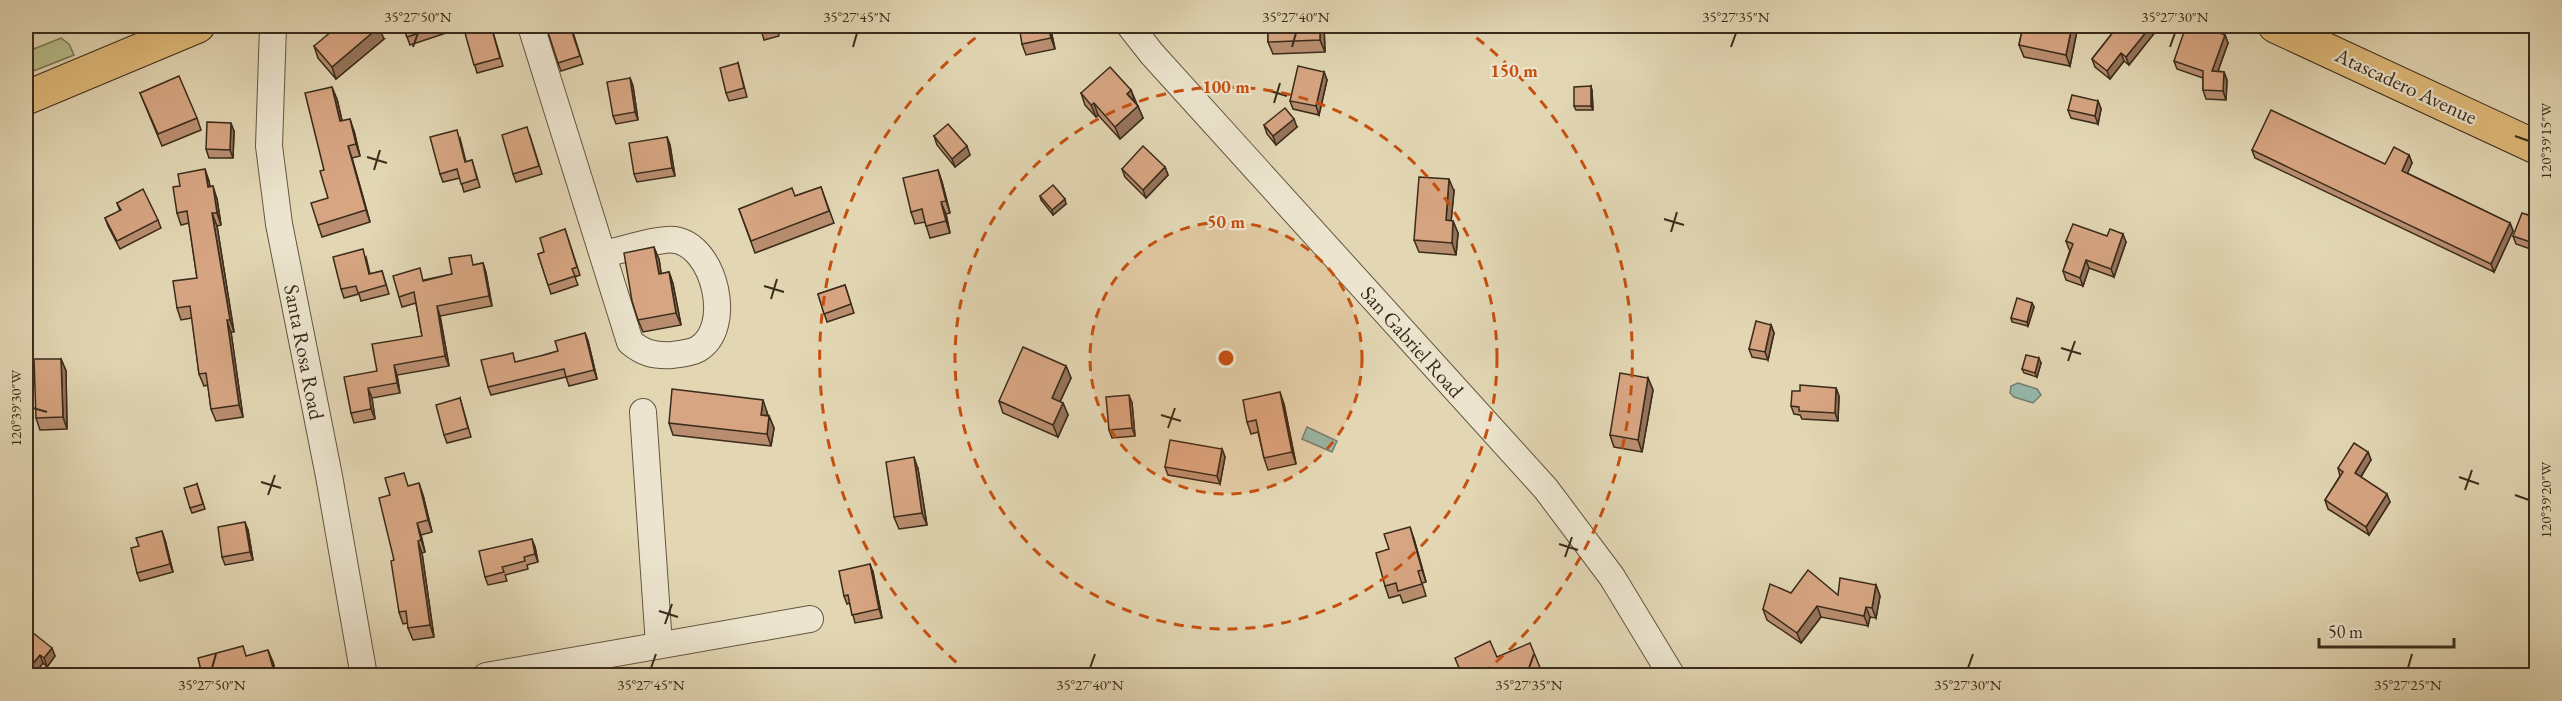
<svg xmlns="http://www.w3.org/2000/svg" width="2562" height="701" font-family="'EB Garamond',serif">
	<rect width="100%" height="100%" fill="#e2d6b3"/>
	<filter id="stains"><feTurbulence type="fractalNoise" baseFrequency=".00333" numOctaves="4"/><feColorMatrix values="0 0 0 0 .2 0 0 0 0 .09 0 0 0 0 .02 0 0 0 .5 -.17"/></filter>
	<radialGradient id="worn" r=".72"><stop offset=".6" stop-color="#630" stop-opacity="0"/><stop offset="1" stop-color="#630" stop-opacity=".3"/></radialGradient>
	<polygon fill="#b7bd8a" stroke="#787452" stroke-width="1.5" points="61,38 69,44 74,55 26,74 26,52"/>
	<g fill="#95b9ac" stroke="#718072" stroke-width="1.5">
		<polygon points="2018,383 2037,389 2041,395 2033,403 2014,397 2010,393 2011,386"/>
		<polygon points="1307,427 1337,441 1332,452 1302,439"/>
	</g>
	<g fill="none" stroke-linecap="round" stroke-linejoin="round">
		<g stroke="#645640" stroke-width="28">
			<g id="minor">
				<polyline points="273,26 269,146 279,224 329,476 364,676"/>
				<path d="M531,26L630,342C643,353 654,356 672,355C681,354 691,353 698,349C734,328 715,246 675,240C662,237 619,251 604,254"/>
				<polyline points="1130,26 1152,54 1546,489 1612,577 1672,676"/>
				<polyline points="643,412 659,645"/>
				<polyline points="486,676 810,619"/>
			</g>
		</g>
		<g stroke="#3a2b1a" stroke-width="35">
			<g id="major">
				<polyline points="2275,26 2536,147"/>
				<polyline points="26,98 198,26"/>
			</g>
		</g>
		<use href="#minor" stroke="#ece4ce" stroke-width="26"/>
		<use href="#major" stroke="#e1bb7a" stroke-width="33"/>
	</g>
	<g fill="#b98e70" stroke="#3a2b1a" stroke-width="1.5">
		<polygon points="403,26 506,26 492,29 503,66 477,73 464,27 410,45"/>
		<polygon points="571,26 583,64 561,71 558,63"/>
		<polygon points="777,26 779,36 764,40 762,33"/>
		<polygon points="1050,26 1055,49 1026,55 1022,44"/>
		<polygon points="1268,26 1324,26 1325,52 1273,54 1268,42"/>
		<polygon points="2023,26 2078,26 2070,66 2024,57 2019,45"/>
		<polygon points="2118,26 2160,26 2129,65 2124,61 2110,79 2095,67 2092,59"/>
		<polygon points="2225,35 2228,43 2218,71 2224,72 2227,80 2226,100 2206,99 2203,90 2203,78 2177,69 2174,61"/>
		<polygon points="384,39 336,79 318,58 314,46"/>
		<polygon points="738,63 747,97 729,101 726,93"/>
		<polygon points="1324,72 1327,80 1319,115 1293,109 1290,101"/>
		<polygon points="630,78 633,86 638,120 616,124 613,116"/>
		<polygon points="1591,86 1592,91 1593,110 1576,110 1574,106"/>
		<polygon points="1131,90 1143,118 1120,139 1098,115 1096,117 1085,105 1081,93"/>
		<polygon points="140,93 197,118 201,130 162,146"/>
		<polygon points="337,99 342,121 354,131 360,156 352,158 370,222 322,237 318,225 328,198 324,170"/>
		<polygon points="2098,101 2101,109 2098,124 2071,118 2068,110"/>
		<polygon points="1264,125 1297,127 1276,145 1267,134"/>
		<polygon points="234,131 233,158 209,158 206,149"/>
		<polygon points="530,136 542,174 516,182 513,174"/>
		<polygon points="934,136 970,155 955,167 937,145"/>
		<polygon points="667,137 670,145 675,176 637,182 634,174"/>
		<polygon points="460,138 466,162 472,160 480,187 464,192 460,178 443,182 440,174"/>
		<polygon points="2252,150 2385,164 2409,155 2412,163 2407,173 2510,223 2513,231 2494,272 2255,158"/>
		<polygon points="1165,167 1168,175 1146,198 1125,177 1122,169"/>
		<polygon points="938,170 942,182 950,213 946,214 950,233 930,238 925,222 915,224 911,212"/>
		<polygon points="209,181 210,187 217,199 221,225 217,226 234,332 231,332 243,417 216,421 211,409 208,385 204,386 199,374 192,318 181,320 177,308 197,278 189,223 181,225 177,213 180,186"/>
		<polygon points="821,187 834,223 755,253 739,209 795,196"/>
		<polygon points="1454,191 1451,221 1453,221 1458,233 1456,255 1419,252 1414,240"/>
		<polygon points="1040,196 1066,204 1053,215 1041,200"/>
		<polygon points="2536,198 2536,251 2516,244 2513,236 2528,215"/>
		<polygon points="117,203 158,220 161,228 120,249 108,226 105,218 120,211"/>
		<polygon points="565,229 580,275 575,277 578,285 551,294 538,254 544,252"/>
		<polygon points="2066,241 2126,242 2114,277 2089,268 2083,286 2066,280 2063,271 2070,250 2069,249"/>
		<polygon points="366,257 370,274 382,271 389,294 361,301 359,294 344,298 341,289"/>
		<polygon points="659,259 661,274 669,272 673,284 681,325 643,332 638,320"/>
		<polygon points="483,263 486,273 492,306 440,316 449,366 397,375 400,393 372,398 375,419 354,423 351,413 377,371 422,336 416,303 402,307 399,297 424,280 452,274 474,265"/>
		<polygon points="845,285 854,313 827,322 818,294"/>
		<polygon points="2032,303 2034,307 2028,326 2012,322 2011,318"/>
		<polygon points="1771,325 1774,333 1768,360 1752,357 1749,349"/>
		<polygon points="585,333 588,341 597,379 569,386 566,377 491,395 488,387 544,355 558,351"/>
		<polygon points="61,359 66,371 67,429 40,430 36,418"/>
		<polygon points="2041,363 2037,377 2024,373 2022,369"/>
		<polygon points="1066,366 1071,378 1060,402 1063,403 1068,415 1058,437 1003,413 999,401"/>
		<polygon points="1648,378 1653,390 1642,452 1614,447 1610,435"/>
		<polygon points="1836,388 1839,396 1838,421 1802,419 1800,415 1794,414 1791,406"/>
		<polygon points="460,398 471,437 447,443 444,435"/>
		<polygon points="1132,403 1135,436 1112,438 1109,430"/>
		<polygon points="1284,404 1296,464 1268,470 1264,458 1258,432 1251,434 1247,422"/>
		<polygon points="767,412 767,415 769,416 774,428 771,446 673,435 669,423"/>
		<polygon points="1222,449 1225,457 1220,484 1168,475 1165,467"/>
		<polygon points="2368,452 2371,460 2361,477 2390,502 2369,535 2328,509 2325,500 2340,476 2338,468"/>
		<polygon points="918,469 927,525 899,529 894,517"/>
		<polygon points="197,484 205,509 192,513 190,508"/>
		<polygon points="409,486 423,495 432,532 421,535 425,552 422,553 434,637 413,640 408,628 408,623 403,624 399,612 390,495"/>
		<polygon points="248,530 253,560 225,565 222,557"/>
		<polygon points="1414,539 1426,582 1422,583 1426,596 1403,603 1400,595 1389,598 1385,586"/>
		<polygon points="165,540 173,572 140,581 137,573 139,546"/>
		<polygon points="535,547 538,562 527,565 528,569 505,575 507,581 488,585 485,577"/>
		<polygon points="873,572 882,618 855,623 850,603 847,604 844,596"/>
		<polygon points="1876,585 1880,596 1876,618 1870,617 1868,626 1821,617 1801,643 1767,620 1763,609 1791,593 1838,595"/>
		<polygon points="26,630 55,656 47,667 43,663 34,675 26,668"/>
		<polygon points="247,656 273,662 276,675 202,675"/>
	</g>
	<g fill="#96745b" stroke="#3a2b1a" stroke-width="1.5">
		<polygon points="1048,26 1050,26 1055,49 1051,38"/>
		<polygon points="1320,26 1324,26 1325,52 1320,40"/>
		<polygon points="2072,26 2078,26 2070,66 2066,55"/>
		<polygon points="2151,26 2160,26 2129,65 2126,57"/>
		<polygon points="379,27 384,39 336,79 332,67"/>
		<polygon points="2225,35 2228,43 2215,79 2212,71"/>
		<polygon points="2121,53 2124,61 2110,79 2107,71"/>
		<polygon points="1324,72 1327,80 1319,115 1316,106"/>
		<polygon points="2224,72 2227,80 2226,100 2223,91"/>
		<polygon points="630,78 633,86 638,120 635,112"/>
		<polygon points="1591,86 1592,91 1593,110 1591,106"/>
		<polygon points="332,87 337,99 345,133 340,121"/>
		<polygon points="1131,90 1135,102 1127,94"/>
		<polygon points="2098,101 2101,109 2098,124 2095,116"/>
		<polygon points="1094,103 1098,115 1096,117 1091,105"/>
		<polygon points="1138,106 1143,118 1120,139 1115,127"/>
		<polygon points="350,119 354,131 360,156 356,144"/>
		<polygon points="1294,119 1297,127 1276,145 1273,136"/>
		<polygon points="231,123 234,131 233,158 230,150"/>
		<polygon points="667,137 670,145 675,176 672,168"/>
		<polygon points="348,146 352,158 370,222 366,210"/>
		<polygon points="967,146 970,155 955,167 952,159"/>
		<polygon points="2409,155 2412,163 2405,179 2402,171"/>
		<polygon points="1165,167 1168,175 1146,198 1143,190"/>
		<polygon points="205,169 209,181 212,199 208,187"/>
		<polygon points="938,170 942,182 950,213 946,201"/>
		<polygon points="1449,179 1454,191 1450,232 1446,220"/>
		<polygon points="213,186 217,199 221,225 217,213"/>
		<polygon points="1065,199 1066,204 1053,215 1052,210"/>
		<polygon points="941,202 946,214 950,233 946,221"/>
		<polygon points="212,213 217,226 234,332 230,320"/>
		<polygon points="1453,221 1458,233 1456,255 1452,243"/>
		<polygon points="2510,223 2513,231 2494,272 2491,264"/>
		<polygon points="2536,233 2536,251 2533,243"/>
		<polygon points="2123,234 2126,242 2114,277 2111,269"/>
		<polygon points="654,247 659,259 663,286 659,274"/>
		<polygon points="2086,260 2089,268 2083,286 2080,278"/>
		<polygon points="483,263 486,273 492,306 489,296"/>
		<polygon points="669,272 673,284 681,325 676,313"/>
		<polygon points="2032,303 2034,307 2028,326 2027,322"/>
		<polygon points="437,306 440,316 449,366 445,356"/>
		<polygon points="227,320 231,332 243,417 239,405"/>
		<polygon points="1771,325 1774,333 1768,360 1765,352"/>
		<polygon points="585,333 588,341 597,379 594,370"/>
		<polygon points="2039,358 2041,363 2037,377 2035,373"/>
		<polygon points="61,359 66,371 67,429 63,417"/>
		<polygon points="394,365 397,375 400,393 397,383"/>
		<polygon points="1066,366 1071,378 1056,410 1052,398"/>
		<polygon points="1648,378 1653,390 1642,452 1638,440"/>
		<polygon points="368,388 372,398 375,419 371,409"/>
		<polygon points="1836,388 1839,396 1838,421 1835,413"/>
		<polygon points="1280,392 1284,404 1296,464 1292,452"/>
		<polygon points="1129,395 1132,403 1135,436 1132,428"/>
		<polygon points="763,400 767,412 766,427 761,415"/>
		<polygon points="1063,403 1068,415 1058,437 1053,425"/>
		<polygon points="769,416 774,428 771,446 767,434"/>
		<polygon points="1222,449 1225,457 1220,484 1217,476"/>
		<polygon points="2368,452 2371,460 2358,481 2355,473"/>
		<polygon points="914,457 918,469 927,525 922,513"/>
		<polygon points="419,483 423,495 432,532 428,520"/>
		<polygon points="2387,494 2390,502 2369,535 2366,527"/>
		<polygon points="245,522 248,530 253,560 250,552"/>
		<polygon points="417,523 421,535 425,552 421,540"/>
		<polygon points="1410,527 1414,539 1426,582 1422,570"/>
		<polygon points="162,531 165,540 173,572 170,564"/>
		<polygon points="532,539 535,547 538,562 535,554"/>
		<polygon points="418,541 422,553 434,637 430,625"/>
		<polygon points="870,564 873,572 882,618 879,609"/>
		<polygon points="1876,585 1880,596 1876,618 1872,608"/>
		<polygon points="1817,606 1821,617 1801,643 1797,633"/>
		<polygon points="1866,607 1870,617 1868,626 1864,616"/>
		<polygon points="52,648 55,656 47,667 44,658"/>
		<polygon points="268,650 273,662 276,675 275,675"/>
		<polygon points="40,655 43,663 34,675 31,666"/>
	</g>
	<g fill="#d7a582" stroke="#3a2b1a" stroke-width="1.5">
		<polygon points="338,26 378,26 379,27 332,67 314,46"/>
		<polygon points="403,26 441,26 407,37"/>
		<polygon points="463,26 491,26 500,58 474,65"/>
		<polygon points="546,26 570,26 580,56 558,63"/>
		<polygon points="760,26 776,26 777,29 762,33"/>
		<polygon points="1019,26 1048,26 1051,38 1022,44"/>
		<polygon points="1268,26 1320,26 1320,40 1268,42"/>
		<polygon points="2023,26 2072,26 2066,55 2019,45"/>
		<polygon points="2118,26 2151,26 2126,57 2121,53 2107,71 2092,59"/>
		<polygon points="2186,26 2200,26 2225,35 2212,71 2224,72 2223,91 2203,90 2203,71 2174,61"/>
		<polygon points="738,63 744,88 726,93 720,68"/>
		<polygon points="1298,66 1324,72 1316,106 1290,101"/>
		<polygon points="1110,67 1131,90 1127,94 1138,106 1115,127 1094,103 1091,105 1081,93"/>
		<polygon points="179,76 197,118 158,134 140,93"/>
		<polygon points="630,78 635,112 613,116 607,82"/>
		<polygon points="1591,86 1591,106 1574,106 1574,87"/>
		<polygon points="332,87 340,121 350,119 356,144 348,146 366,210 318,225 311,203 328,198 320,171 324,170 305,93"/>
		<polygon points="2072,95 2098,101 2095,116 2068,110"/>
		<polygon points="1285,108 1294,119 1273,136 1264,125"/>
		<polygon points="2271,110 2385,164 2394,147 2409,155 2402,171 2510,223 2491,264 2252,150"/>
		<polygon points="207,122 231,123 230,150 206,149"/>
		<polygon points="948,124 967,146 952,159 934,136"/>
		<polygon points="527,127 539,166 513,174 502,135"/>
		<polygon points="457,130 465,162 472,160 477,179 461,184 457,169 440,174 430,137"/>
		<polygon points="667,137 672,168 634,174 629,143"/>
		<polygon points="1143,146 1165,167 1143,190 1122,169"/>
		<polygon points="205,169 208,187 213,186 217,213 212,213 230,320 227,320 239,405 211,409 206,373 199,374 190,306 177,308 173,281 197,278 187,211 177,213 173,187 180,186 178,174"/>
		<polygon points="938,170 946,201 941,202 946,221 926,226 922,209 911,212 903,178"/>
		<polygon points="1419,177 1449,179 1446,220 1453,221 1452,243 1414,240"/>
		<polygon points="1053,185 1065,199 1052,210 1040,196"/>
		<polygon points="821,187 829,211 751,241 739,209 792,188 795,196"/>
		<polygon points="143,189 158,220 117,241 105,218 121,210 117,203"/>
		<polygon points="2536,198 2536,233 2533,243 2513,236 2522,213 2528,215"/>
		<polygon points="2073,224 2107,236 2110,229 2123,234 2111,269 2086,260 2080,278 2063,271 2073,244 2066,241"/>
		<polygon points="565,229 577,267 572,269 575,276 548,285 538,254 544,252 540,238"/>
		<polygon points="654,247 659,274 669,272 676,313 638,320 632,301 624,253"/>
		<polygon points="363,249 369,274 382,271 386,285 358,293 356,286 341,289 333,257"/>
		<polygon points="471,255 473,265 483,263 489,296 437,306 445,356 394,365 397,383 368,388 371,409 351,413 344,377 377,371 372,344 422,336 414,292 399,297 393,276 420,268 423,281 452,274 449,258"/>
		<polygon points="845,285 851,304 824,314 818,294"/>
		<polygon points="2017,298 2032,303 2027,322 2011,318"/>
		<polygon points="1756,321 1771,325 1765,352 1749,349"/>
		<polygon points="585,333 594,370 566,377 564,369 488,387 481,360 513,353 515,362 544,355 558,351 555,341"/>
		<polygon points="1023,347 1066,366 1052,398 1063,403 1053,425 999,401"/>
		<polygon points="2026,355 2039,358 2035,373 2022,369"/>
		<polygon points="34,359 61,359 63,417 36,418"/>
		<polygon points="1620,373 1648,378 1638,440 1610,435"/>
		<polygon points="1800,385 1836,388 1835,413 1799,411 1799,407 1791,406 1792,391 1800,391"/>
		<polygon points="672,389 763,400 761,415 769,416 767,434 669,423"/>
		<polygon points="1280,392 1292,452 1264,458 1256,420 1247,422 1243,400"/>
		<polygon points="1129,395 1132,428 1109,430 1106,397"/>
		<polygon points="460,398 468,428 444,435 436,405"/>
		<polygon points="1170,440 1222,449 1217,476 1165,467"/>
		<polygon points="2354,443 2368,452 2355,473 2387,494 2366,527 2325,500 2343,472 2338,468"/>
		<polygon points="914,457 922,513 894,517 886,462"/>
		<polygon points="404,473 408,486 419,483 428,520 417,523 421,540 418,541 430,625 408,628 406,611 399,612 391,561 394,560 379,498 390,495 385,478"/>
		<polygon points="197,484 203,504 190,508 184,488"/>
		<polygon points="245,522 250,552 222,557 218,527"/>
		<polygon points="1410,527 1422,570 1418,571 1422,584 1398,591 1396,583 1385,586 1376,553 1389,549 1384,534"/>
		<polygon points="162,531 170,564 137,573 131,548 139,546 136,538"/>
		<polygon points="532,539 535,554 524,557 525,561 502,567 504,572 485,577 479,551"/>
		<polygon points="870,564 879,609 852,615 848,595 844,596 839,571"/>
		<polygon points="1808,570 1838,595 1840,578 1876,585 1872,608 1866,607 1864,616 1817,606 1797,633 1763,609 1770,584 1791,593"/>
		<polygon points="27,628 52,648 44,658 40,655 31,666 26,662 26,630"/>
		<polygon points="1490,641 1497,657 1530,643 1543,675 1462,675 1455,658"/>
		<polygon points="243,646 246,656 268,650 275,675 249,675 247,670 228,675 202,675 198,658"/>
	</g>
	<path fill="none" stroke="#3a2b1a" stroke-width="2" d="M413,47L418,33M853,47L857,33M1292,47L1296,33M1731,47L1736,33M2170,47L2175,33M1267,90L1287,96M1274,103L1280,83M2515,136L2529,141M367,157L387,163M374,170L380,150M1664,219L1684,225M1671,232L1677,212M764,286L784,292M771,299L777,279M2061,348L2081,354M2068,361L2075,341M33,408L47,412M1161,415L1181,421M1168,428L1175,408M2459,477L2479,484M261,482L281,488M2465,490L2472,470M268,495L275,475M2515,495L2529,500M1559,544L1578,550M1565,557L1572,537M659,611L678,617M665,624L672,604M212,668L216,654M651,668L656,654M1090,668L1095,654M1529,668L1534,654M1968,668L1973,654M2408,668L2412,654"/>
	<circle cx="1226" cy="358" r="136" fill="#c5500f" fill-opacity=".12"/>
	<g fill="none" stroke="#c5500f" stroke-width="3" stroke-dasharray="10 8">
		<circle cx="1226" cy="358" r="136"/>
		<circle cx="1226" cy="358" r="271"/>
		<path d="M970 674A407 407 0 0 1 990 27M1462 27A407 407 0 0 1 1482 674"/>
	</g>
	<g text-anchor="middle" stroke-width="4.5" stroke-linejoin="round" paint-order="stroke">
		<g font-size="21" fill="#3a2b1a" stroke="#ece4ce">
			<text transform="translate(2406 86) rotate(25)" y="7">Atascadero Avenue</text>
			<text transform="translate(1412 342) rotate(48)" y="7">San Gabriel Road</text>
			<text transform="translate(304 352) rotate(79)" y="7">Santa Rosa Road</text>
		</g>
	</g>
	<circle cx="1226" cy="358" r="9" fill="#c5500f" stroke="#ece4ce" stroke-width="3"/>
	<g font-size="18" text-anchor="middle" font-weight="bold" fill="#c5500f" stroke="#ece4ce" stroke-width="4.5" stroke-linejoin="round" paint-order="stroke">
		<text x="1514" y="77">150 m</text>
		<text x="1226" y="93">100 m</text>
		<text x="1226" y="228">50 m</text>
	</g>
	<rect width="2562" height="701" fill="none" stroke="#e2d6b3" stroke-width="66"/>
	<path d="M2319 638v9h135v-9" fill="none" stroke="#3a2b1a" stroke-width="3"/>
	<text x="2328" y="638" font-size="18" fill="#3a2b1a" stroke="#ece4ce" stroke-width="4.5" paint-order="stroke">50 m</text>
	<rect x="33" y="33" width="2496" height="635" fill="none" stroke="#3a2b1a" stroke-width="2"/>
	<g font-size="15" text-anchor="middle" fill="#3a2b1a">
		<text x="418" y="22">35°27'50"N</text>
		<text x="857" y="22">35°27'45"N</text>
		<text x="1296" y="22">35°27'40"N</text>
		<text x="1736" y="22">35°27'35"N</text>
		<text x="2175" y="22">35°27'30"N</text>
		<text transform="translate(2546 141) rotate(-90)" y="5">120°39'15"W</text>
		<text transform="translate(16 408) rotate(-90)" y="5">120°39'30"W</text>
		<text transform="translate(2546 500) rotate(-90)" y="5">120°39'20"W</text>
		<text x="212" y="690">35°27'50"N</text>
		<text x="651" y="690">35°27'45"N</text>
		<text x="1090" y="690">35°27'40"N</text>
		<text x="1529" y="690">35°27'35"N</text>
		<text x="1968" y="690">35°27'30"N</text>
		<text x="2408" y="690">35°27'25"N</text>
	</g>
	<rect width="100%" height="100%" filter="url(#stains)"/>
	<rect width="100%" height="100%" fill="url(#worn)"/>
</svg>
